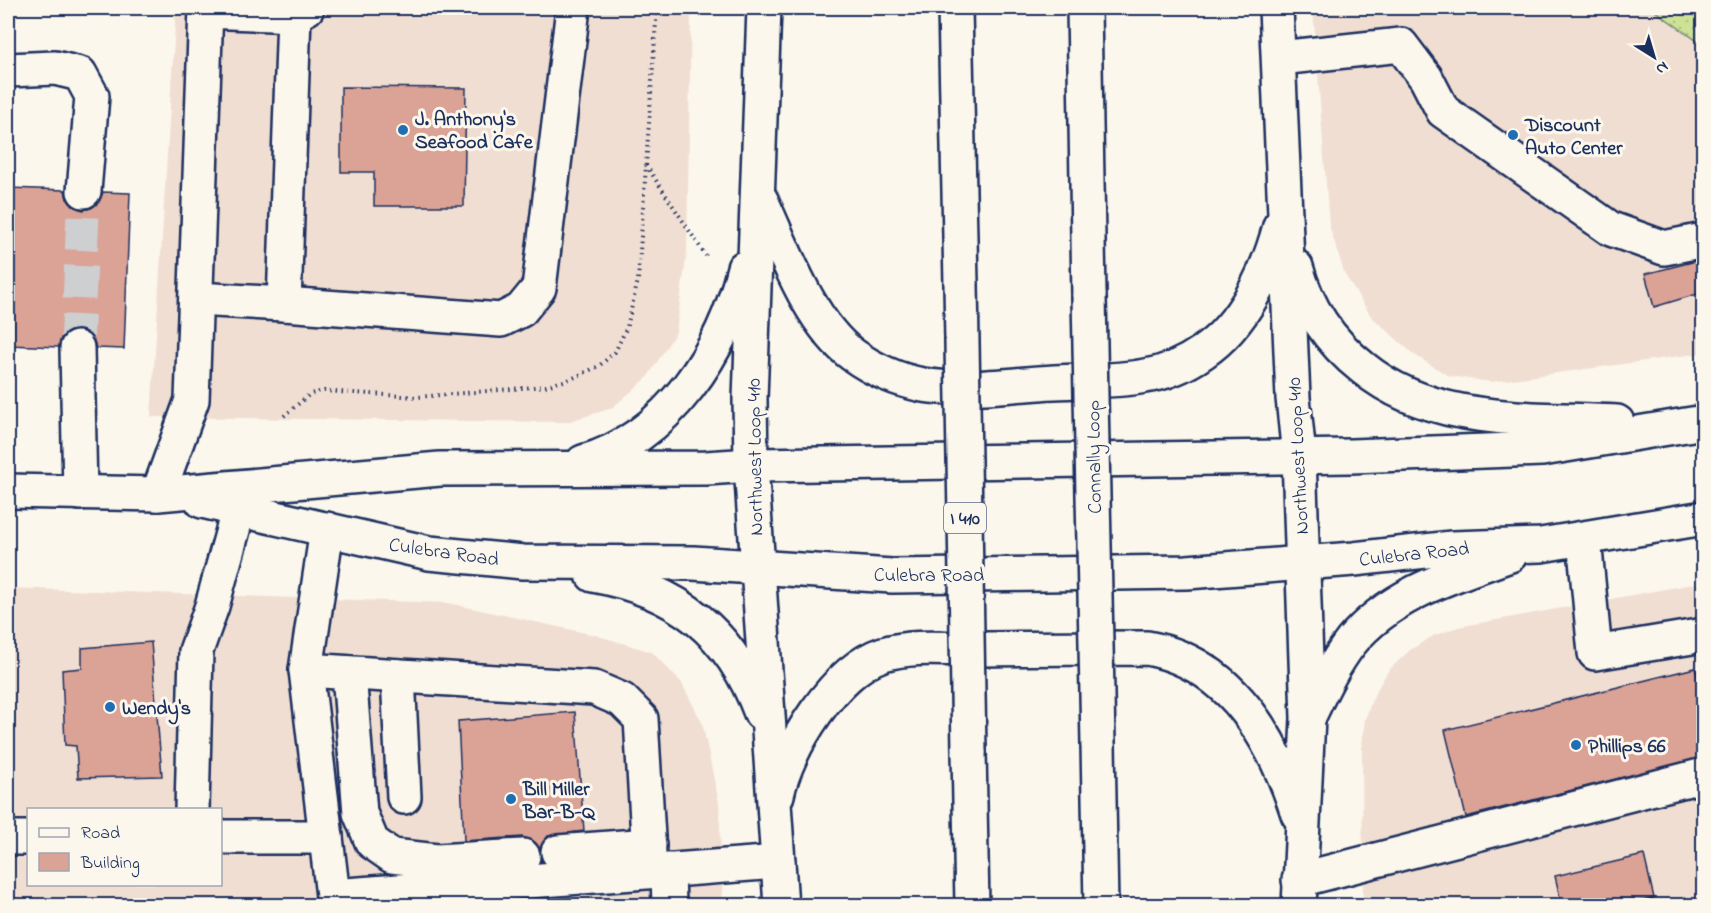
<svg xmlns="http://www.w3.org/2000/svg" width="1711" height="913" font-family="'Indie Flower',sans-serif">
	<defs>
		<pattern id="park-dots" width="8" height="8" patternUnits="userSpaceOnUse" patternTransform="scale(1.5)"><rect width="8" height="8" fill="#cee296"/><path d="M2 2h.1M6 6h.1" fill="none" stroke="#b0c284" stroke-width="1.8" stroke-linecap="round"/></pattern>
	</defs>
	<rect width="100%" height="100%" fill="#fbf7ec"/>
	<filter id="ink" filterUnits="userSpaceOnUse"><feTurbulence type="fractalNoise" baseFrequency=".0167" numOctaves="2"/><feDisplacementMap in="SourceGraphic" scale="12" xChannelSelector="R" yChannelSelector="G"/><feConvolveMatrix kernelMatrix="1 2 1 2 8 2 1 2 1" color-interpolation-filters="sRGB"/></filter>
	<g filter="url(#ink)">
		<g fill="#f1ded2" fill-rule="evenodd">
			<polygon points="176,8 691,8 687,251 676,332 647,378 612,408 567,422 151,417"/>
			<polygon points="1313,8 1651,8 1703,45 1703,353 1491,382 1449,376 1413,354 1371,316 1345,275 1329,225"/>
			<polygon points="1703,582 1703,905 1363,906 1362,745 1365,719 1375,693 1388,671 1410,650 1433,636 1458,627"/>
			<path d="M8,588L448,603L595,635L652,652L681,682L702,722L719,803L723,905L8,906ZM28,810H220V884H28Z"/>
		</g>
		<polygon fill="url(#park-dots)" stroke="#74887a" stroke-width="1.5" points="1651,8 1703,8 1703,45"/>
		<g fill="#dba296" stroke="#1b2f5e" stroke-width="1.5">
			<polygon points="341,87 466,88 464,206 374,206 374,172 341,172"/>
			<polygon points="8,188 65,190 67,199 73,206 83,210 91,208 99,202 103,192 130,193 124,349 96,348 93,338 87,332 77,329 67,332 61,338 59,347 8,345"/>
			<polygon points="1704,259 1704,292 1654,307 1645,274"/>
			<polygon points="151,642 162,776 78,778 76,746 65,745 62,670 82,668 82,648"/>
			<polygon points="1695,668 1704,702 1704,757 1466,817 1445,730"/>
			<polygon points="575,712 584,831 548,836 540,849 532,840 522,837 464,841 458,721"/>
			<polygon points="1644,855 1654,898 1622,906 1562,906 1555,876"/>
		</g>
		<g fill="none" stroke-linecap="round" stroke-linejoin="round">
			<polyline stroke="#cecfd0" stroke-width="33" stroke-dasharray="33 16" stroke-linecap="butt" points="77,348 84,191"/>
			<g stroke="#1b2f5e" stroke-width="38">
				<g id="minor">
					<polyline points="206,11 294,15 307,8"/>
					<polyline points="1279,58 1401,45 1426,78 1443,111 1611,229 1664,248 1704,240"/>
					<polyline points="8,70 55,68 80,74 92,96 84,191"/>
					<polyline points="196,299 284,304 294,15"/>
					<polyline points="284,304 501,320 521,310 539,288 573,8"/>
					<polyline points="77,348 80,493"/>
					<polyline points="158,494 192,400 206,8"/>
					<polyline points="327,529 306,670 333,896 778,862"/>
					<polyline points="1584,539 1595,653 1704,635"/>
					<polyline points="306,670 594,688 622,700 641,719 650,871"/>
					<polyline points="349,673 360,813 372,842 392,856 437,861 523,856"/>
					<polyline points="398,676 404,797"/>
					<polyline points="192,810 196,651 212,606 239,508"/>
					<polyline points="220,837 326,837"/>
					<polyline points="8,838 28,838"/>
					<polyline points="558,852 649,845"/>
					<polyline points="668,870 669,906"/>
					<polyline points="1299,880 1704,775"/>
				</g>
			</g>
			<g stroke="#1b2f5e" stroke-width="38">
				<g id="major">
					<polyline points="764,8 750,399 751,465 781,906"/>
					<polyline points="1276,8 1293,398 1299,456 1308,718 1299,906"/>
					<path d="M761,200C783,247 809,323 853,355C874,370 897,380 923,385C965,392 1012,384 1054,382C1084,380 1116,382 1145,376C1166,373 1186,364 1203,352C1243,325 1268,272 1280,226"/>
					<path d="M1296,267C1307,308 1330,342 1363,368C1434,426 1531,417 1617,422"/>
					<path d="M583,462C669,437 724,351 744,268"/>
					<polyline points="8,491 158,494 440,469 706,468 751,465 1351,456 1542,449 1704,422"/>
					<polyline points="202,501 429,553 523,562 693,563 892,576 1187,572 1354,559 1452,548 1541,545 1704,518"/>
					<path d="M593,575C678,590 731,632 761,713"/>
					<path d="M1310,714C1322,689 1334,664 1351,642C1390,594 1454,575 1510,555"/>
					<path d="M777,795C787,747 835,670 883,654C912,645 945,649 974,649C1032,648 1090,648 1147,648C1231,663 1274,739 1298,814"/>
				</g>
			</g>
			<g stroke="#1b2f5e" stroke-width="38">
				<g id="highway">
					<polyline points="955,8 961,284"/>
					<polyline points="1084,8 1089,296"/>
					<polyline points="1098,744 1101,906"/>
					<polyline points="969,751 972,906"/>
				</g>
			</g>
			<g stroke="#1b2f5e" stroke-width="4" stroke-dasharray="1.5 4.5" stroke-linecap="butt">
				<polyline points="646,165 706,256"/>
				<polyline points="284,416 310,394 324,391 417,397 546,386 571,379 599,366 615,352 627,327 638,280 657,8"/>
			</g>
			<use href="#minor" stroke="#fbf7ec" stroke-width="33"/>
			<use href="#major" stroke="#fbf7ec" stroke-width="33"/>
			<use href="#highway" stroke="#fbf7ec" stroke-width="33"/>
			<g stroke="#1b2f5e" stroke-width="38" stroke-linecap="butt">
				<g id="highway-bridge">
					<polyline points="961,284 969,751"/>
					<polyline points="1089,296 1098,744"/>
				</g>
			</g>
			<use href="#highway-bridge" stroke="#fbf7ec" stroke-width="33"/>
		</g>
	</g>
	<g fill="#1f6fb2" stroke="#fbf7ec" stroke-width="2">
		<circle cx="403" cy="130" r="6"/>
		<circle cx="1513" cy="135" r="6"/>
		<circle cx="110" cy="707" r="6"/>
		<circle cx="1576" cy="745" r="6"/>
		<circle cx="511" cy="799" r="6"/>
	</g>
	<g text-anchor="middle" stroke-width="6" stroke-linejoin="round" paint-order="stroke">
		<rect fill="#fbf7ec" stroke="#5e6b89" stroke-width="1.5" x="944" y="503" width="42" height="30" rx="4.5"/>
		<g font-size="18" font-weight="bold" fill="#1b2f5e">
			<text x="965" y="524">I 410</text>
		</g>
		<g font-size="20" font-weight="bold" fill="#1b2f5e" stroke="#fbf7ec" text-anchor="start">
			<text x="415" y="125">J. Anthony's<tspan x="415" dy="23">Seafood Cafe</tspan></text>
			<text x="1525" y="131">Discount<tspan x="1525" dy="23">Auto Center</tspan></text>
			<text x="122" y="714">Wendy's</text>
			<text x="1588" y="752">Phillips 66</text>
			<text x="523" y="795">Bill Miller<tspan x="523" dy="23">Bar-B-Q</tspan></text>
		</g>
		<g font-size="20" fill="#1b2f5e" stroke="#fbf7ec">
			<text transform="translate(1297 456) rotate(-93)" y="7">Northwest Loop 410</text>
			<text transform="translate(754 457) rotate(-91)" y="7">Northwest Loop 410</text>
			<text transform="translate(1093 457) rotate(-91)" y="7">Connally Loop</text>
			<text transform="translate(444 551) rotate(8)" y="7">Culebra Road</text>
			<text transform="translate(1414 553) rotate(-6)" y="7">Culebra Road</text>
			<text x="929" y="581">Culebra Road</text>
		</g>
	</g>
	<rect width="1711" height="913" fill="none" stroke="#fbf7ec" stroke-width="30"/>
	<rect x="15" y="15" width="1681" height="883" fill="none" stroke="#1b2f5e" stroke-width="2" filter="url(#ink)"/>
	<rect x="27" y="808" width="195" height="78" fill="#fbf7ec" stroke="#a1a7b3" stroke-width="1.5"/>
	<rect x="39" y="828" width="30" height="9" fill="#fbf7ec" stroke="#a1a7b3" stroke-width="1.5"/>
	<text x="81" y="838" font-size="18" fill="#1b2f5e">Road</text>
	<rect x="39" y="853" width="30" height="18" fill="#dba296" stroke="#a1a7b3" stroke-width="1.5"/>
	<text x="81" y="868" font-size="18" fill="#1b2f5e">Building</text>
	<g transform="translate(1654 57) rotate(143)" stroke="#fbf7ec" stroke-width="4.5" paint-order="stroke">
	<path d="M0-4.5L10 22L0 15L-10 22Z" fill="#1b2f5e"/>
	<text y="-9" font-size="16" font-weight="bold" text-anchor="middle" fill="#1b2f5e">N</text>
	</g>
</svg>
